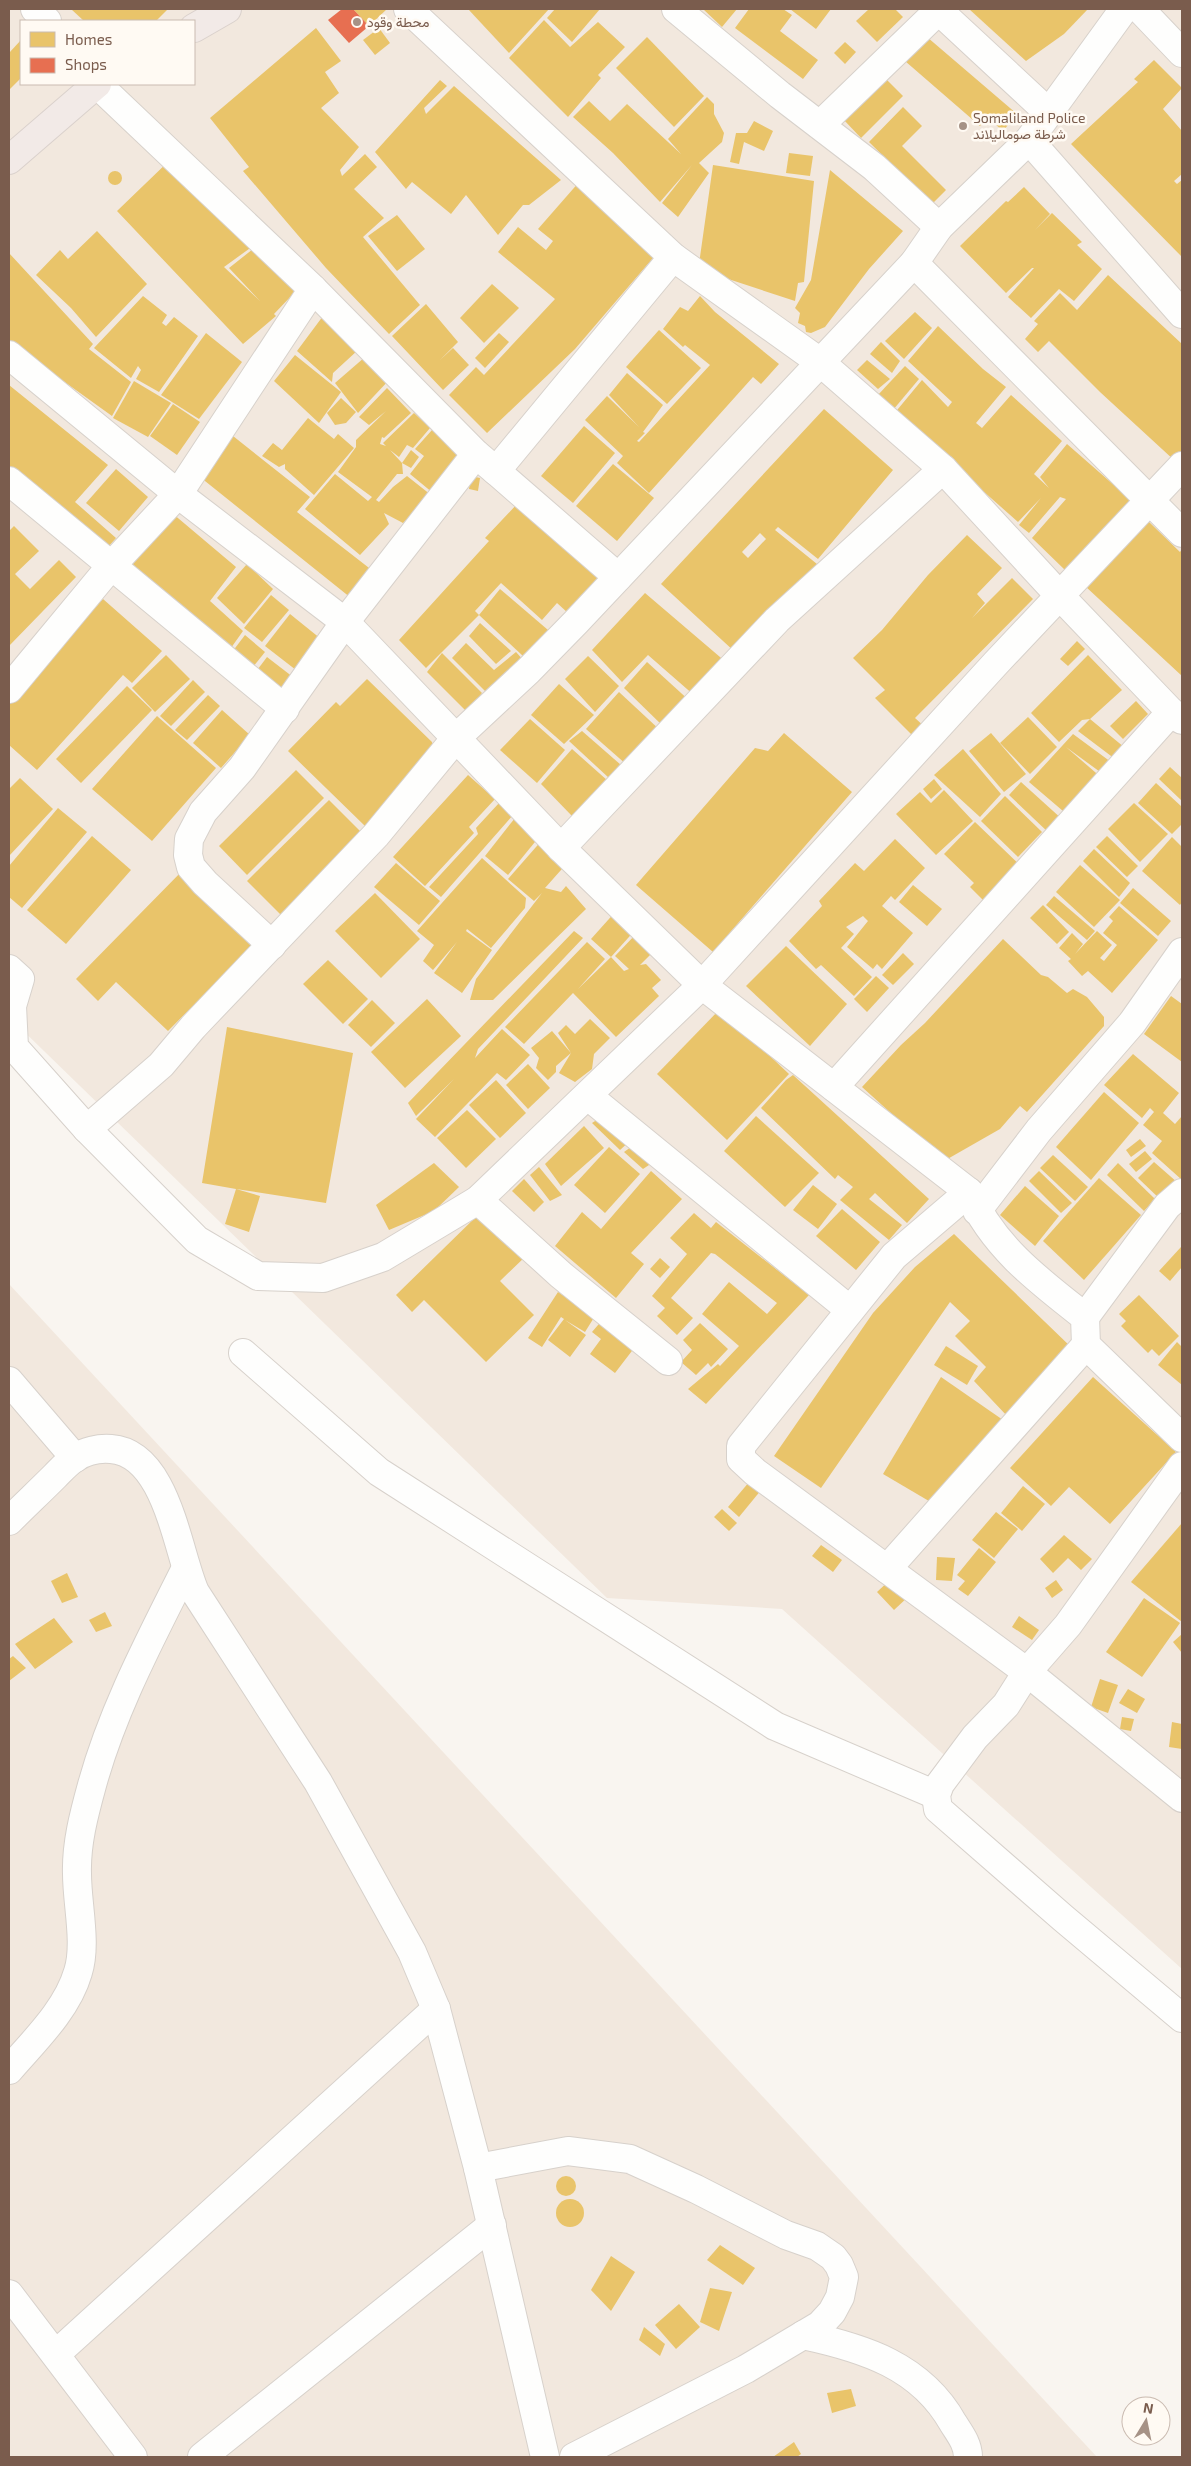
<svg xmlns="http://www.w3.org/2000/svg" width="1191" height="2466" font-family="'Exo 2',Vazirmatn,sans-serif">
	<rect width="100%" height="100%" fill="#f9f5f0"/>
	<g fill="#f2e8de" fill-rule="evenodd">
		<path d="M9,9H1182V1969L782,1609L607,1598L9,1017ZM21,21H194V84H21Z"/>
		<polygon points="9,1284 1097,2457 9,2457"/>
	</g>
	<g fill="#e9c46a" fill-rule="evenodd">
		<polygon points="71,9 168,9 156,21 84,21"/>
		<polygon points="353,9 387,9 369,26"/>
		<polygon points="468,9 549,9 509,53"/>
		<polygon points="555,9 600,9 572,42 547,18"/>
		<polygon points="703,9 737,9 722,27"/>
		<polygon points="749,9 783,9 792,15 780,31 818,60 803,79 735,28"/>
		<polygon points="790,9 831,9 816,29"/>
		<polygon points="869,9 895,9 903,17 877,42 856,21"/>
		<polygon points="969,9 1088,9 1064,34 1026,61"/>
		<polygon points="544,20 570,47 598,22 625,47 598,75 601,78 568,117 509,58"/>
		<polygon points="316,28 341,61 325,72 339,93 321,108 359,147 340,170 342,176 365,154 377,167 354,189 384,218 363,237 420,305 389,334 326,268 243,171 249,167 210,118"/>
		<polygon points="379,28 390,43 375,55 363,40"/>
		<polygon points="647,37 704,96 674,127 616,68"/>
		<polygon points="927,37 1017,114 1003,131 987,117 980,126 905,61"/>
		<polygon points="21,40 21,78 9,90 9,53"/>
		<polygon points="845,42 856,52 845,64 834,53"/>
		<polygon points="1154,60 1182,88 1163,109 1182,131 1182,174 1174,181 1177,184 1182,180 1182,257 1071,144 1138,82 1134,79"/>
		<polygon points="885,78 903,96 861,138 843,119"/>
		<polygon points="440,80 447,86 424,108 426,114 454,86 561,180 529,205 523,205 498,235 466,195 451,214 412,182 406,189 375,152"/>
		<polygon points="707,97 714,104 714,114 724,133 722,142 699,163 709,173 678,217 662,203 692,165 660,202 613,153 573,117 589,101 610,121 627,104 681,154 668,139"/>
		<polygon points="903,107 922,126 902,146 946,190 932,204 869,142"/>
		<polygon points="754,121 773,131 764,151 744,142 739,164 730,162 736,133 747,133"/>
		<polygon points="789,153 813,156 810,176 786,173"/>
		<polygon points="172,158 253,246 224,267 260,301 229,268 253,249 295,292 274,314 276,316 243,344 117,211"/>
		<polygon points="713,165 814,181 804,282 798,283 795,301 713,274 699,264"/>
		<polygon points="830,170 903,231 869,269 825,327 811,333 806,332 805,326 798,323 800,313 795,308 811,280"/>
		<circle cx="115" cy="178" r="7"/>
		<polygon points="580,181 659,251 575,349 487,433 449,395 476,367 484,375 555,299 498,252 518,227 546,250 553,241 538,229"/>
		<polygon points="1024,187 1050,214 1035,230 1052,213 1082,242 1077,245 1102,269 1074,301 1059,289 1031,318 1008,297 1034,268 1032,268 1006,293 960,246 1006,201 1008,202"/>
		<polygon points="397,215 425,249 397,271 368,236"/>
		<polygon points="97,231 147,284 96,337 71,308 36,275 60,250 68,259"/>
		<polygon points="9,253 93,344 89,349 131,382 112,416 9,342"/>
		<polygon points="1108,275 1182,344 1182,453 1175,461 1100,392 1049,341 1038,352 1025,339 1038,324 1034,321 1060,293 1077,310"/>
		<polygon points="492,284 519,308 484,343 460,318"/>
		<polygon points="143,296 167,315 162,323 166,326 174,317 198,336 159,392 136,379 141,370 138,366 131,378 94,348"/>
		<polygon points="700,296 715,312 779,364 761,384 753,377 649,493 617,463 623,456 585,420 607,396 639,427 609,395 627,373 663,405 643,432 645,433 637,441 639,442 710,365 685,345 683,347 663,329 680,307 688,311"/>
		<polygon points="426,304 458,342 440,360 453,348 469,365 443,390 392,336"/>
		<polygon points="915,312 932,328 904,359 885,341"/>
		<polygon points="323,316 358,350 333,373 332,382 297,351"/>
		<polygon points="938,326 983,369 1006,387 976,423 982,428 1011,395 1062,441 1034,474 1049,488 1040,477 1067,444 1131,500 1066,571 1032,538 1066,499 1060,497 1029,533 1019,525 1041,498 1018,522 921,436 893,415 922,380 948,407 952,402 908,361"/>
		<polygon points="659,330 701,368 667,404 626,367"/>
		<polygon points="206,333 242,362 199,419 161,395"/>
		<polygon points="499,333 509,342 485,368 475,358"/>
		<polygon points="881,342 900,361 892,373 870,354"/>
		<polygon points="295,355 341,392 319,423 274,381"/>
		<polygon points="365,357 390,379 358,413 335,383"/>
		<polygon points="867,360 890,379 878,389 857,370"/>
		<polygon points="905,366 919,379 893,410 877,396"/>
		<polygon points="134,381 171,403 148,437 113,418"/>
		<polygon points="9,385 108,465 75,502 116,538 101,555 9,470"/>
		<polygon points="387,388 411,413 384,438 382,437 380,444 386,446 383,443 414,413 430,428 413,448 407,445 399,457 390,450 402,463 403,474 397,474 376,500 379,502 393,487 407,476 431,495 403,523 384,513 389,524 360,555 305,509 335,474 368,501 372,497 338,472 356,447 356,440 386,411 369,425 359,417"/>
		<polygon points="341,398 356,412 346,423 335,425 327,413"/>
		<polygon points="173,404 200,422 177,455 150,436"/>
		<path d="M824,409L893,470L818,559L778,527L775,530L817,564L735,652L661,584ZM760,533L766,539L748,558L742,552Z"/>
		<polygon points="308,418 334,439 338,434 354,448 314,495 285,469 285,464 279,467 262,456 273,443 282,450"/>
		<polygon points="584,426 615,453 573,503 541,476"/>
		<polygon points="432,430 465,457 433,493 410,474 424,456 415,449"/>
		<polygon points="233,436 310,497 297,512 382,578 361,606 200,477"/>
		<polygon points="411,450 419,457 411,468 402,463"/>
		<polygon points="613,464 654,498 617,541 576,506"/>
		<polygon points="116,469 148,497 119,531 86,503"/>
		<polygon points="471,476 480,478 478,491 469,489"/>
		<polygon points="519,502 605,573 568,613 557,603 542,620 501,583 475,611 479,615 426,668 399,640 489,541 485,538"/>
		<polygon points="172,513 236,567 210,601 243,631 221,662 122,570"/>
		<polygon points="1149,522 1180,552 1182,549 1182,676 1085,586"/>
		<polygon points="14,526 39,551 15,574 30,589 59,560 76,577 9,646 9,531"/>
		<polygon points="967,535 1002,568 977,594 985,603 972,618 1012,578 1033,599 915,718 926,728 916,739 875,698 885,690 853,658 882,630 928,575"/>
		<polygon points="247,564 273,589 244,624 217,598"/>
		<polygon points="500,589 548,630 524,657 479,615"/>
		<polygon points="645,593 727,663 695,696 648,655 622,682 592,650"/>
		<polygon points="271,595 289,610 262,642 244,628"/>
		<polygon points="103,599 162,651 132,683 123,675 37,770 9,745 9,703"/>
		<polygon points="290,614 321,639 296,670 265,646"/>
		<polygon points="480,623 511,651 496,664 469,636"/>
		<polygon points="245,635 265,652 242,681 223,664"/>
		<polygon points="1077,641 1085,649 1068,666 1060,659"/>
		<polygon points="466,643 494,670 516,652 525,662 490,696 452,658"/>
		<polygon points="442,653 482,693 467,712 427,672"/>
		<polygon points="166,655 190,679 155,712 132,688"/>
		<polygon points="1088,655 1122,690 1090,719 1130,752 1119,762 1078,731 1090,719 1082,720 1059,742 1031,713"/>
		<polygon points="588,656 619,686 595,712 565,679"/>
		<polygon points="267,657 302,684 286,704 252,677"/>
		<polygon points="647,662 692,703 666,729 624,688"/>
		<polygon points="367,679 432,742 435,754 365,826 288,751 336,702 340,706"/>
		<polygon points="193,680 205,692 171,726 160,716"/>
		<polygon points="559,684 594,715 564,744 531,715"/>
		<polygon points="127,686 152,710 81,783 56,759"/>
		<polygon points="619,692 661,731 627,765 586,729"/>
		<polygon points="208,695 220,706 187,740 175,730"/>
		<polygon points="1136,701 1148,714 1123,739 1110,726"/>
		<polygon points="222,710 250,735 221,768 193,743"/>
		<polygon points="157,716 216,768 152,841 92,789"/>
		<polygon points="1028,717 1057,747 1030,774 1000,743"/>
		<polygon points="530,719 565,750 537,783 500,750"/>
		<polygon points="582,731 621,765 609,778 569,741"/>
		<polygon points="784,733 852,792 713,952 636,885 755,748 768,751"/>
		<polygon points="991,733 1026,774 1004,792 969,751"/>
		<polygon points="1073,734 1115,765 1107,777 1066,747 1103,779 1070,817 1029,782"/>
		<polygon points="572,749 608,781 573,817 541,784"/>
		<polygon points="963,749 1001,794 980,817 934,775"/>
		<polygon points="1170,767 1182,778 1182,801 1159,779"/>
		<polygon points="296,770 324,798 247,875 219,846"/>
		<polygon points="468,775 495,799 469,827 474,833 425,886 393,857"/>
		<polygon points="20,778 53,809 9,856 9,789"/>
		<polygon points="934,779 942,789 931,799 923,789"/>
		<polygon points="1021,782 1063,820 1050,834 1009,795"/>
		<polygon points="1156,783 1182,807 1182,824 1172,834 1138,803"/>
		<polygon points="944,790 973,821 936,855 896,814 920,792 931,803"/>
		<polygon points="1005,796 1042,832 1018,857 981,821"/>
		<polygon points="329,800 364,835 282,916 247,881"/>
		<polygon points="499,803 513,815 441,897 429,887 478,834 476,828"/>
		<polygon points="1134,803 1168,834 1140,862 1108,829"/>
		<polygon points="58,808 87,832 22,908 9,897 9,866"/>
		<polygon points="515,818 539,837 508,875 485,856"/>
		<polygon points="975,822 1021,866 985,902 970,887 974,883 944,854"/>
		<polygon points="92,836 131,870 66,944 27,910"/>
		<polygon points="1107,836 1138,866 1127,877 1096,847"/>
		<polygon points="1172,837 1182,847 1182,902 1180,905 1142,871"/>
		<polygon points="543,839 569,861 545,888 561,892 566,886 586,909 493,1000 470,1000 476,979 542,893 534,901 508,879"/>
		<polygon points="895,839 925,868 895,900 891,896 882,906 913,933 882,969 877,964 873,969 847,947 868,921 863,916 846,927 854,934 841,948 872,977 854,996 821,965 816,969 789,941 822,906 819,901 855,863 864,871"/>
		<polygon points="1094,849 1130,883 1119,897 1083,861"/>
		<polygon points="482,858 526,898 525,908 491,948 467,929 466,931 492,950 462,993 434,973 457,942 433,970 423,961 434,945 417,931"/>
		<polygon points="396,863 440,901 419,925 374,887"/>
		<polygon points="1080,865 1120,900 1094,927 1056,892"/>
		<polygon points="185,868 259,939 168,1031 116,982 98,1001 76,979"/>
		<polygon points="913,885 942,909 927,926 899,902"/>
		<polygon points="1133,888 1171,921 1158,936 1120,903"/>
		<polygon points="375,893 420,939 381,978 335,931"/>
		<polygon points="1054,896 1095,931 1087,940 1046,905"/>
		<polygon points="1043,905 1069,932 1057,944 1030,918"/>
		<polygon points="1119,906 1158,940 1112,993 1088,971 1082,976 1068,961 1071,959 1059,948 1072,933 1083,944 1075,954 1097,931 1112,945 1100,958 1104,961 1117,945 1103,933 1113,921 1109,917"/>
		<polygon points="617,910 637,928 611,957 591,939"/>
		<polygon points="574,931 583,938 478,1049 475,1058 502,1029 530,1055 506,1080 497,1073 435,1137 416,1119 454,1079 416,1116 408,1103"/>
		<polygon points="637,933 655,950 640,965 646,964 661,980 652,988 659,996 616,1037 573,993 524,1044 505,1027 587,942 605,959 578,989 611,957 624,971 629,969 615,956"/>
		<polygon points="1003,939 1041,975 1048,977 1067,993 1073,989 1087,997 1104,1017 1104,1026 1027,1112 1020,1106 1000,1129 944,1161 862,1087 901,1045 925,1023"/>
		<polygon points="786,946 847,1004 810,1046 746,986"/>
		<polygon points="903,953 914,964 893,985 882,975"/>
		<polygon points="328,960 368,999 343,1024 303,984"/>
		<polygon points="876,976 889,988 867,1012 854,999"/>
		<polygon points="1171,996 1182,1004 1182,1062 1144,1034"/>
		<polygon points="427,999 461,1036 405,1088 371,1052"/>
		<polygon points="372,1000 395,1023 371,1047 348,1025"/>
		<polygon points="720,1009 789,1074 727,1140 657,1074"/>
		<polygon points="590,1019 610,1038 594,1054 592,1069 575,1082 559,1073 571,1053 556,1066 556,1072 548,1080 536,1068 539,1058 531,1048 552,1031 571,1053 558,1033 566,1025 575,1034"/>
		<polygon points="227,1027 353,1053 326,1203 236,1189 260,1196 249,1232 225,1224 236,1189 202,1183"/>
		<polygon points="1133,1054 1179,1093 1163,1113 1175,1124 1182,1116 1182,1180 1152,1153 1162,1141 1143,1125 1154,1112 1150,1108 1142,1118 1104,1085"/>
		<polygon points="528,1064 550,1088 528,1109 506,1085"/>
		<polygon points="793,1075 929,1199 907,1223 875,1193 869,1199 902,1225 889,1240 840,1200 853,1187 838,1175 835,1179 761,1108 786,1080"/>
		<polygon points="496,1080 526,1113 500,1138 469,1105"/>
		<polygon points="1104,1092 1139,1123 1091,1180 1056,1147"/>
		<polygon points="467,1110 496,1139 466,1168 437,1138"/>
		<polygon points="603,1116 631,1140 620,1150 592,1123"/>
		<polygon points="756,1116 819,1173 785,1207 724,1151"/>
		<polygon points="584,1126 604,1148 561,1186 545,1164"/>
		<polygon points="1140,1139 1146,1146 1131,1157 1126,1150"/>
		<polygon points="609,1147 640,1174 605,1213 574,1185"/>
		<polygon points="631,1147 652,1163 643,1169 624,1152"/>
		<polygon points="1145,1151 1152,1159 1136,1172 1129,1164"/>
		<polygon points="1053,1155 1088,1187 1075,1201 1040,1168"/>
		<polygon points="1154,1162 1178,1183 1162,1201 1138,1178"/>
		<polygon points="434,1163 459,1187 434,1211 389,1230 376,1205"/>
		<polygon points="1118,1163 1155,1199 1144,1211 1107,1175"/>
		<polygon points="539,1167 562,1195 550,1201 530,1175"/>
		<polygon points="651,1171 682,1199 631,1253 644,1264 616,1298 555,1246 582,1212 601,1229"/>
		<polygon points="1039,1171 1072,1203 1061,1213 1029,1181"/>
		<polygon points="1099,1178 1141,1215 1084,1280 1043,1241"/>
		<polygon points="524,1179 544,1202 534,1212 512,1191"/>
		<polygon points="813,1185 837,1204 818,1229 793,1210"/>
		<polygon points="1025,1186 1059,1216 1035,1246 1000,1215"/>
		<polygon points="842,1209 880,1242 856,1270 816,1236"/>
		<polygon points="483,1210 527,1255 500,1281 534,1315 486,1362 424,1300 412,1312 396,1295"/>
		<polygon points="694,1213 711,1228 716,1222 809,1295 706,1404 688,1389 718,1364 720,1366 739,1346 702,1314 729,1282 767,1314 777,1303 715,1254 711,1253 671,1298 693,1318 677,1335 657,1316 665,1308 652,1296 687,1254 670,1238"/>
		<polygon points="954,1234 1072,1348 1008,1417 974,1381 986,1367 955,1336 970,1321 950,1302 821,1488 774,1456 873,1313 915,1267"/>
		<polygon points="1181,1247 1182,1267 1170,1281 1159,1271"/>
		<polygon points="660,1258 670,1267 660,1278 650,1269"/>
		<polygon points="558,1292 595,1316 585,1332 565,1320 586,1335 570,1357 548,1340 564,1319 561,1317 542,1347 528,1338"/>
		<polygon points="1139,1295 1179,1336 1159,1356 1152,1349 1148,1353 1121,1326 1126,1321 1119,1314"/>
		<polygon points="604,1318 638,1343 615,1373 590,1354 601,1339 592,1332"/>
		<polygon points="700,1323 728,1349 711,1367 708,1363 696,1375 681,1362 692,1350 683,1340"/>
		<polygon points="1177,1342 1182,1347 1182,1385 1158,1365"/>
		<polygon points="946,1346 978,1366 967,1385 934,1365"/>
		<polygon points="941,1377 1003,1420 934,1504 883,1474"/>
		<polygon points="1093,1377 1176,1452 1110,1524 1069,1487 1051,1506 1010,1468"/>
		<polygon points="755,1475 766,1484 739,1517 728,1507"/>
		<polygon points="1023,1486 1045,1504 1022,1531 1001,1513"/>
		<polygon points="722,1509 737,1523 729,1531 714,1517"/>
		<polygon points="996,1512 1018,1529 994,1558 972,1540"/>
		<polygon points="1182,1523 1182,1622 1131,1582"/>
		<polygon points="1064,1535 1092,1559 1081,1570 1068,1558 1053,1573 1040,1559"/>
		<polygon points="821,1545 842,1560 833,1572 812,1556"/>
		<polygon points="979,1548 996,1562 968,1596 958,1589 965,1581 957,1575"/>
		<polygon points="937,1557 955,1558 952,1581 936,1580"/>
		<polygon points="67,1573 78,1597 62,1603 51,1581"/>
		<polygon points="892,1578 909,1596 894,1610 877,1592"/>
		<polygon points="1056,1580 1063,1590 1052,1598 1045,1588"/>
		<polygon points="1144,1598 1180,1623 1142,1677 1106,1652"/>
		<polygon points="105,1612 112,1626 96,1632 89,1620"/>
		<polygon points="1019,1616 1039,1630 1032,1640 1012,1627"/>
		<polygon points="54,1618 73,1642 35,1669 15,1644"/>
		<polygon points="1182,1634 1182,1653 1173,1642"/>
		<polygon points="13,1656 26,1668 9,1681 9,1659"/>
		<polygon points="1100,1679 1118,1685 1108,1713 1091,1707"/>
		<polygon points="1128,1689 1145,1699 1137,1713 1119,1703"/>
		<polygon points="1122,1717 1134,1719 1131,1731 1120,1729"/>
		<polygon points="1172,1722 1182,1724 1182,1749 1169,1747"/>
		<circle cx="566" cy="2186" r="10"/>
		<circle cx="570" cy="2213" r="14"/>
		<polygon points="720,2245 755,2268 743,2285 707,2260"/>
		<polygon points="611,2256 635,2272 611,2311 591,2290"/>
		<polygon points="710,2288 732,2292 719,2331 700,2322"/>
		<polygon points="679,2304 700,2327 676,2349 655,2325"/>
		<polygon points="644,2327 665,2344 660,2356 639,2340"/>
		<polygon points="851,2389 856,2406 832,2413 827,2393"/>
		<polygon points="794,2442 801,2454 797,2457 773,2457"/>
	</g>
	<polygon fill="#e76f51" points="342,9 353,9 369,26 349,43 328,20"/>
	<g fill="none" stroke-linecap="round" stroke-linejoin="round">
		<g stroke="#d7d1cb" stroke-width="30">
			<g id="minor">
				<polyline points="35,9 47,21"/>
				<polyline points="408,9 673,257 820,362 943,469 1060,596 1171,712 1182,720"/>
				<polyline points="676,9 780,95 874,167 939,227"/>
				<polyline points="937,9 1049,113"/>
				<polyline points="1124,9 1029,140 939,227 914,263 576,622 528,671 456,738 376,835 193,1027 161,1065 87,1129 197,1240 258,1276 323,1278 383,1257 478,1200 702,985 996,663 1182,466"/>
				<polyline points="1140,9 1182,53"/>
				<polyline points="97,84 313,289 476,454"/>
				<polyline points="820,125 939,10"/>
				<polyline points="1029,140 1182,314"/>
				<polyline points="914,263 1182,533"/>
				<path d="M9,355L178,494L345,622L561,848L702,985L969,1192C993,1247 1039,1281 1085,1317L1086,1345L1182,1438"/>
				<polyline points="496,471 618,577"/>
				<polyline points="9,481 285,709"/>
				<polyline points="9,689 111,566 178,494 313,289"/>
				<polyline points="561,848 777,620 943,469"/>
				<polyline points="272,945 205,883 191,867 188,855 189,839 203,812 242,768 345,622 476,454 496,471 673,257"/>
				<polyline points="9,969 20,979 12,1006 14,1047 87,1129"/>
				<polyline points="834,1087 1171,712"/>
				<polyline points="588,1096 850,1310"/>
				<polyline points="969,1192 894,1256 741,1446 741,1459 755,1472 1027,1672 1182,1798"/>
				<polyline points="478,1200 561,1275 668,1361"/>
				<polyline points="977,1211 1039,1130 1132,1023 1182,952"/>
				<polyline points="1085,1317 1167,1206 1182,1193"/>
				<polyline points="243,1353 379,1472 775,1726 936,1795"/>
				<polyline points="9,1381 75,1458"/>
				<polyline points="1182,1466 1068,1625 1027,1672 1006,1705 975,1737 940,1784 936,1795 938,1809 1063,1918 1182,2018"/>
				<path d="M9,1521C24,1506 40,1491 55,1476C61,1470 68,1462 75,1458C85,1451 99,1448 111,1449C167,1453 177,1551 195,1592L318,1782L412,1952L436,2009L478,2168L545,2457"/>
				<polyline points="887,1569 1086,1345"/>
				<path d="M9,2070C34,2041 67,2010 78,1972C87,1944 77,1904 77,1874C76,1844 84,1814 92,1785C113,1709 150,1640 185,1570"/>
				<polyline points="478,2168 568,2151 630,2159 696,2189 786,2235 817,2246 833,2257 839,2265 844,2277 840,2297 832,2312 820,2325 746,2369 574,2457"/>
				<polyline points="9,2294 133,2457"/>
				<path d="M803,2335C864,2348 921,2366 953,2423C960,2434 968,2444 968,2457"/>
				<polyline points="56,2354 436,2009"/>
				<polyline points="202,2457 492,2225"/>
			</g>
		</g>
		<g stroke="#dad1cc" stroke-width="30">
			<g id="highway">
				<polyline points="194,28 227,9"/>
				<polyline points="9,160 97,84"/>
			</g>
		</g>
		<use href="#minor" stroke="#fefefd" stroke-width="28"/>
		<use href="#highway" stroke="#f2eae7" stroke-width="28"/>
	</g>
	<g fill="#a69286" stroke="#fffaf3" stroke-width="2">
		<circle cx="357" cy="22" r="5"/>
		<circle cx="963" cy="126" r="5"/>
	</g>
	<g text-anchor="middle" stroke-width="5" stroke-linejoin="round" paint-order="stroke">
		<g font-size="14" fill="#7a5c4d" stroke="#fffaf3" text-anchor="start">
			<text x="367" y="27">محطة وقود</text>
			<text x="973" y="123">Somaliland Police<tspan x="973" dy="16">شرطة صوماليلاند</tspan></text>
		</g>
	</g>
	<rect width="1191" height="2466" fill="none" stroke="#7a5c4d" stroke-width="20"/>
	<rect x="20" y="20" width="175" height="65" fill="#fffaf3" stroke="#cabbb1"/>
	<rect x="30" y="32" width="25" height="15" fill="#e9c46a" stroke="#cabbb1"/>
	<text x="65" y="45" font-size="15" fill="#7a5c4d">Homes</text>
	<rect x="30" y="58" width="25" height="15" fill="#e76f51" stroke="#cabbb1"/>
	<text x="65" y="70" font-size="15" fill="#7a5c4d">Shops</text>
	<g transform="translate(1146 2421) rotate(10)"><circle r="24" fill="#fffaf3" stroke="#cabbb1"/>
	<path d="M0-4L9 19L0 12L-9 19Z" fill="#a69286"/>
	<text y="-8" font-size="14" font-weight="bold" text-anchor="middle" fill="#7a5c4d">N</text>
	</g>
</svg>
